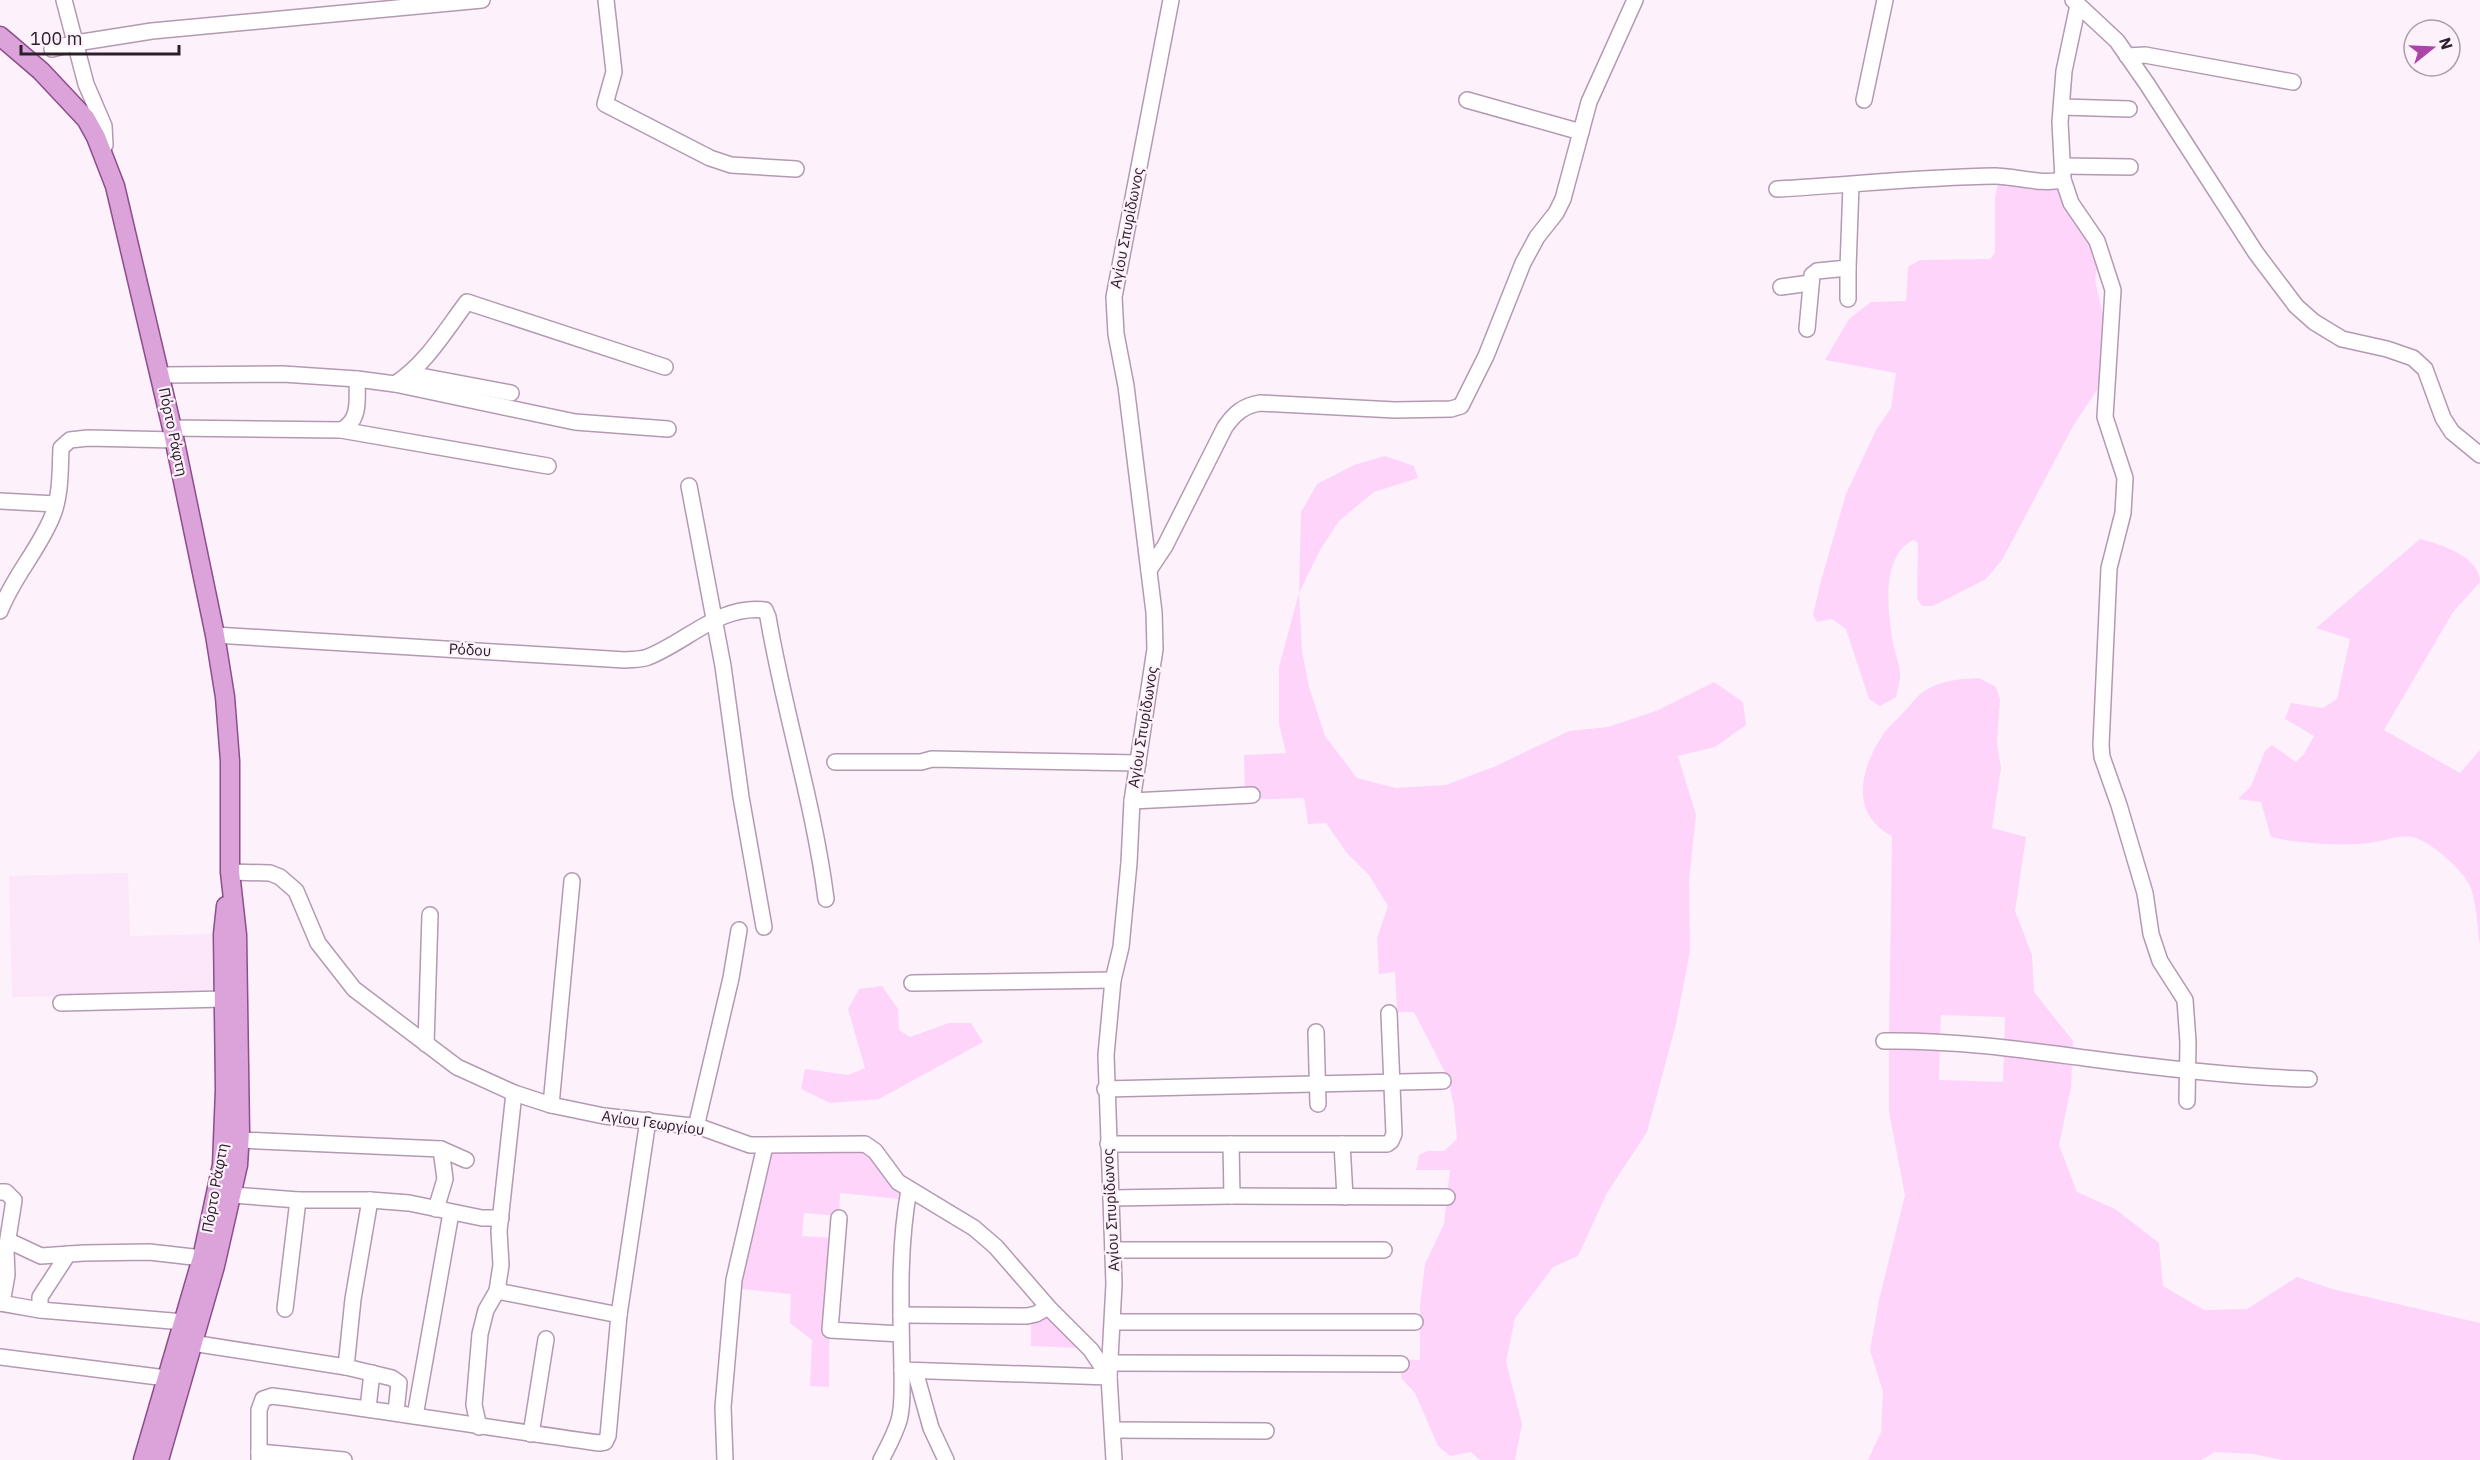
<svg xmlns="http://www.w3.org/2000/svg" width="2480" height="1460" font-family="'IBM Plex Sans',sans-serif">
	<rect width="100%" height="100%" fill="#fdf1fc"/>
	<polygon fill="#fce6fa" points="128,873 130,936 212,934 213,993 12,997 9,876"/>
	<g fill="#fed4fb">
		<path d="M1999,179L2059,187L2099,257L2095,280L2106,328L2101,384L2073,426L2002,560L1986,579L1933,606H1922L1917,598L1918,543L1913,540C1881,557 1888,608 1892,638C1894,651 1901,666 1900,679C1899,685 1897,691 1896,697L1880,706L1869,699L1846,629L1832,619L1817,622L1813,615L1821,581L1846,494L1876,430L1891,408L1896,373L1825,360L1849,319L1871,302L1906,301L1908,267L1920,260L1990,259L1995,253V198Z"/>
		<polygon points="1385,456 1414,466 1418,478 1374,492 1339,521 1320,550 1299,593 1302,651 1309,687 1325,736 1357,778 1396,788 1446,785 1496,766 1569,731 1608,727 1656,711 1714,682 1743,702 1746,725 1715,747 1678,756 1696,815 1689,881 1690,951 1676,1024 1647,1132 1607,1193 1578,1256 1553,1267 1515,1318 1506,1362 1522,1424 1515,1460 1480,1460 1471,1452 1450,1456 1438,1446 1415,1393 1401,1378 1401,1359 1420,1360 1420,1305 1425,1264 1444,1224 1450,1170 1416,1170 1419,1155 1428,1151 1444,1151 1457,1139 1454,1106 1447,1076 1414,1012 1397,1012 1395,972 1379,974 1377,938 1388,906 1369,875 1346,852 1326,823 1308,824 1304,798 1245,800 1244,755 1286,753 1279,724 1279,667 1299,593 1301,512 1317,484 1354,465"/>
		<path d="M2420,539C2440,544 2480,556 2480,582L2453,612L2384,730L2460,773L2480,750V945C2477,926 2477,903 2470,886C2463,870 2429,840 2412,837C2399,835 2387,840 2376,842C2347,847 2299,844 2271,837L2261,802L2238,799L2251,786L2265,751L2272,745L2296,762L2304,754L2314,736L2285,719L2291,703L2323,708L2337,699L2350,639L2316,628Z"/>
		<path d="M1979,678L1996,687L2000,699L1997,744L2001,768L1992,828L2026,837L2015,911L2032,955L2034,992L2073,1041L2071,1087L2059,1145L2077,1192L2115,1209L2159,1243L2163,1286L2204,1310L2247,1309L2297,1277L2332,1289L2480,1323V1460H2283L2253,1454L2215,1452L2201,1460H1868L1881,1432L1883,1392L1870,1350L1879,1300L1905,1195L1889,1112V1045H1940L1939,1080L2003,1082L2005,1017L1941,1015L1940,1035L1889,1036L1892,836C1848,813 1861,767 1884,733C1889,726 1897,720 1903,713C1910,706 1917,695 1926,690C1942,680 1961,679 1979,678Z"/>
		<polygon points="882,986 898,1009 899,1030 910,1037 949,1023 971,1023 983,1042 879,1099 830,1103 801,1089 805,1069 848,1075 865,1068 848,1009 859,989"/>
		<polygon points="852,1149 867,1152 902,1191 900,1199 840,1193 839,1216 804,1213 802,1236 836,1238 830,1292 829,1387 810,1386 812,1340 790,1323 791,1294 741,1289 744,1256 770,1151"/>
		<polygon points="1047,1314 1079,1348 1031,1346 1031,1320"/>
	</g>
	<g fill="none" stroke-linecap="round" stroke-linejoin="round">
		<g stroke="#b499b2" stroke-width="18">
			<g id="minor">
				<polyline points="64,0 86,84 104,126 105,145 102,151"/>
				<polyline points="606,0 614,72 605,104 710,158 731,165 796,169"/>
				<polyline points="2073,0 2117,41 2147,84 2256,253 2296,306 2314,322 2342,339 2387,349 2413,358 2425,369 2443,418 2452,432 2480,455"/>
				<polyline points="2078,5 2064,71 2060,122 2063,179 2071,203 2097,241 2113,290 2105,417 2125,478 2123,513 2109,568 2101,745 2102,757 2119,805 2145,893 2151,934 2160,961 2185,1000 2188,1042 2187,1101"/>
				<polyline points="52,49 76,43 152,31 482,0"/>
				<polyline points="2127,56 2145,55 2293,82"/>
				<polyline points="1467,100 1581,132"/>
				<polyline points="1864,100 1885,0"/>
				<polyline points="2062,107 2129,109"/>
				<polyline points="2063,166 2130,167"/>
				<path d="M1777,189C1849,185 1922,177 1995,176C2015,176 2046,186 2063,179"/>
				<polyline points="1781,287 1810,283"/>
				<polyline points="1848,299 1848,268"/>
				<polyline points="1807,329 1812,275 1817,271 1848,268 1851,185"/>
				<polyline points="410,374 511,393"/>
				<path d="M161,375L283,374L357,379C357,398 361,421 341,430"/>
				<path d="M357,379L395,384C426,364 445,331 467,302L665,367"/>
				<polyline points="395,384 575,422 668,429"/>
				<polyline points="172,428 341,430 548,466"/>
				<polyline points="689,486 723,666 741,797 764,927"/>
				<polyline points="0,501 56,504"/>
				<path d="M1149,570L1165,546L1225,427C1235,413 1243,406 1260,403L1395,410L1451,409L1461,406L1486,356L1523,263L1537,237L1556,213L1563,199L1589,102L1635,0"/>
				<path d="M0,611C13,577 38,551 52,517C61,496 60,471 61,448L70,440L88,438L175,440"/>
				<path d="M215,635L625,660C632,659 641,660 648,657C687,642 720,604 765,610L768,617C784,712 814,804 826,899"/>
				<polyline points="835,762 921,762 932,759 1138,763"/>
				<polyline points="1132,801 1252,795"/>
				<polyline points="230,872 270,873 280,877 296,891 318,943 354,989 457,1067 514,1093 551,1105 604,1116 700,1127 750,1145 865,1144 875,1151 898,1182 974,1228 996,1247 1048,1307 1091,1350 1109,1377"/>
				<polyline points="912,983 1113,980"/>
				<polyline points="61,1003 224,999"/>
				<polyline points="1316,1032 1318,1104"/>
				<path d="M1884,1041C1952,1040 2018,1049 2085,1058C2159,1068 2234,1077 2309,1079"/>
				<polyline points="426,1044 430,915"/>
				<polyline points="1105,1089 1443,1081"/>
				<polyline points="551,1105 572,881"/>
				<polyline points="696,1127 731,978 739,930"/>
				<polyline points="240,1140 441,1149 466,1160"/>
				<polyline points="1108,1144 1387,1144 1391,1141 1394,1134 1389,1013"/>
				<polyline points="1231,1144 1232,1196"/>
				<polyline points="1342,1144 1345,1197"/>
				<path d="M909,1190C898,1249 901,1310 902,1370L1109,1377"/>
				<polyline points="0,1192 6,1192 14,1200 6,1251 7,1275 2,1303"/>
				<polyline points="233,1195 298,1200 370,1200 409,1203 482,1218 501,1218"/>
				<polyline points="1111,1198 1232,1196 1447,1197"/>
				<polyline points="436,1209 445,1179 441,1149"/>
				<polyline points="839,1218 830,1330 901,1334"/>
				<polyline points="9,1241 41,1256 84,1253 149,1252 202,1258"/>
				<polyline points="1113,1250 1384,1250"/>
				<polyline points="497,1291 619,1315"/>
				<polyline points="0,1303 40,1310 184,1322"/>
				<polyline points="285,1309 298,1200"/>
				<polyline points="40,1310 40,1297 68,1254"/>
				<polyline points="901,1315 1027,1316 1036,1314 1048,1307"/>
				<polyline points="1113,1322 1415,1322"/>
				<polyline points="192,1343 346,1367 392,1378 399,1383 396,1412"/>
				<polyline points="0,1357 166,1378"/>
				<polyline points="1110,1363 1401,1364"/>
				<polyline points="346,1367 353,1299 370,1200"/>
				<polyline points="915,1371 931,1428 946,1460"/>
				<polyline points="368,1408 372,1373"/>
				<polyline points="415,1416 451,1213"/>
				<polyline points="479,1427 474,1405 480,1334 486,1310 497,1291 501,1265 499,1231 514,1093"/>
				<polyline points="1114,1430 1266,1431"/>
				<polyline points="531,1434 546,1339"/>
				<polyline points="259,1452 344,1460"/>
				<path d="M259,1460V1410L263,1399L272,1396C381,1410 489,1428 599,1443L605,1442L608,1436L619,1315L648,1120"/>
				<polyline points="725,1460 723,1407 734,1280 765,1146"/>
				<path d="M881,1460C902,1421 903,1415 902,1370"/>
				<polyline points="1114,1460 1109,1377 1114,1284 1106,1055 1113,980 1121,947 1129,863 1132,801 1155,649 1154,612 1126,386 1116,334 1114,297 1171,0"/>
			</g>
		</g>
		<g stroke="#8e4d8c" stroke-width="21">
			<g id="major">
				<polyline points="0,36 41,71 86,119 96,137 115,186 172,428 215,635 225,697 230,761 230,872 237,935 240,1132 238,1165 215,1266 159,1460"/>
				<polyline points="143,1460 202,1258 222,1165 225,1090 223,934 226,906"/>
			</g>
		</g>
		<use href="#minor" stroke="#fff" stroke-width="15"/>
		<use href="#major" stroke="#dba3d9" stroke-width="18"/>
	</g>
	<g text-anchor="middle" stroke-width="4.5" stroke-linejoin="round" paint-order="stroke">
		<g font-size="15" fill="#2b202a" stroke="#fdf1fc">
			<text transform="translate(1127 228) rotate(-79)" y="5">Αγίου Σπυρίδωνος</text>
			<text transform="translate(173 432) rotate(78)" y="5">Πόρτο Ράφτη</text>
			<text transform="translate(470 650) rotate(3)" y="5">Ρόδου</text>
			<text transform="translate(1143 727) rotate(-81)" y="5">Αγίου Σπυρίδωνος</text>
			<text transform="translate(653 1123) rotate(8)" y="5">Αγίου Γεωργίου</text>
			<text transform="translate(215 1188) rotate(-80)" y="5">Πόρτο Ράφτη</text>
			<text transform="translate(1111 1210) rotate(-93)" y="5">Αγίου Σπυρίδωνος</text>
		</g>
	</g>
	<g transform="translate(2432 48) rotate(72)"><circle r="28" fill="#fdf1fc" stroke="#a99da8" stroke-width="1.5"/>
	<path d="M0-4.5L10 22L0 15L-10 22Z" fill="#ab45a9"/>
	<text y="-9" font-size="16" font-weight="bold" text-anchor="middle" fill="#2b202a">N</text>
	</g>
	<path d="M21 45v9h158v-9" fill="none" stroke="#2b202a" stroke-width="3"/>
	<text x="30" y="45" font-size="18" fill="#2b202a" stroke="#fdf1fc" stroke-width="4.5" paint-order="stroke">100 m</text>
</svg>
